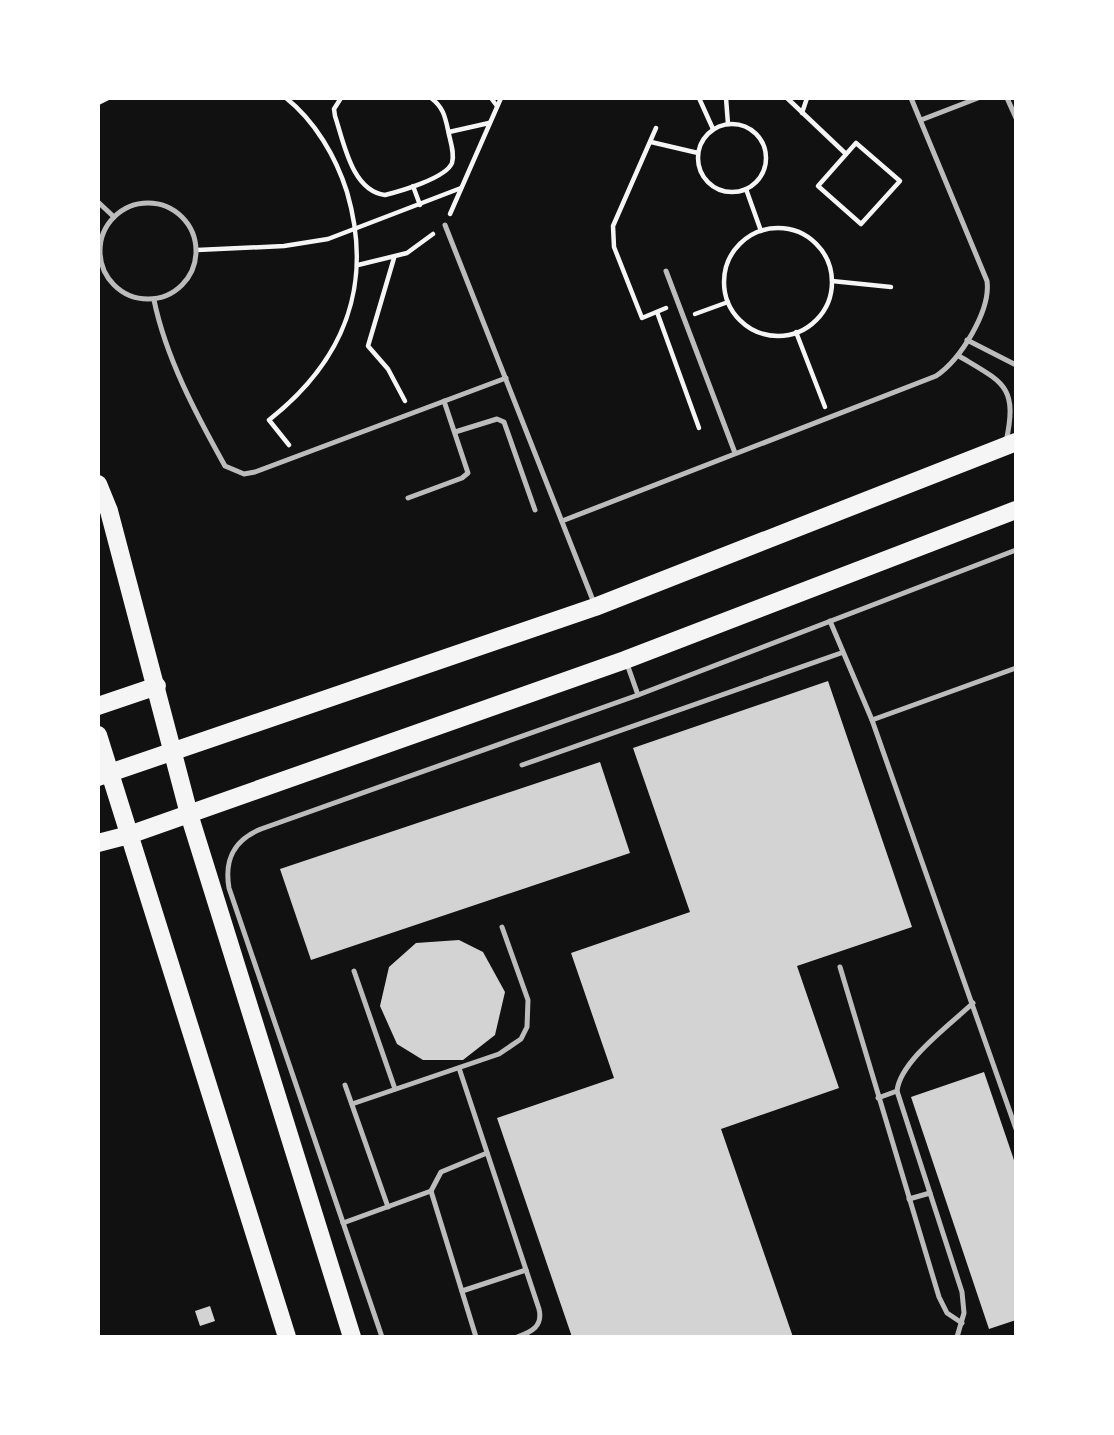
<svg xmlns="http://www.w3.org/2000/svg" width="1114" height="1435" font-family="'Golos Text',sans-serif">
	<rect width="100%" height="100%" fill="#111"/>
	<g fill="#d3d3d3">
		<polygon points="828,681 912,927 797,966 839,1088 721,1129 793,1337 572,1337 497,1118 614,1078 571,953 690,912 633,748"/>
		<polygon points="600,762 630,853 311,960 280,869"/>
		<polygon points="459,940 483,952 505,992 495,1035 463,1060 423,1060 397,1044 380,1006 389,967 416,943"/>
		<polygon points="984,1072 1016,1166 1016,1320 989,1329 911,1097"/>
		<polygon points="210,1306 215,1321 200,1326 195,1311"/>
	</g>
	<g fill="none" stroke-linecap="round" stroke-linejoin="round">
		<g stroke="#f5f5f5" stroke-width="4.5">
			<path d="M286,98C315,121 336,157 347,192C374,285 344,361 269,420L289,445"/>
			<path d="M341,98L334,109L335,116C344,143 352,191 385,195C401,191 446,178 452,163C455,153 450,141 448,130C445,116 443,107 431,98"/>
			<polyline points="491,98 497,106"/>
			<polyline points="699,98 713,129"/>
			<polyline points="726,98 728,124"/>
			<polyline points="787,98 846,154"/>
			<polyline points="98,103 108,98"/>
			<polyline points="802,113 807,98"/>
			<circle cx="732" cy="158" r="34"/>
			<polyline points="656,128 613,226 614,247 642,318 666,308"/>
			<polyline points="449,132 489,123"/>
			<polyline points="651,142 698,153"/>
			<polygon points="856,143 900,181 861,224 818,186"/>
			<polyline points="413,186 420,205"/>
			<polyline points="746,189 761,231"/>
			<polyline points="450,214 501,98"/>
			<circle cx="778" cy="282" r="54"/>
			<polyline points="197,250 284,246 328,239 461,188"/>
			<polyline points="394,258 368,346 388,369 405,401"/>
			<polyline points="358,265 407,253 433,234"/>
			<polyline points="832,281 891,287"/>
			<polyline points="657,312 699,428"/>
			<polyline points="695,314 728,302"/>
			<polyline points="796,332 825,407"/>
		</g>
		<g stroke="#bcbcbc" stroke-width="5">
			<polyline points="1007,98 1016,118"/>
			<polyline points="921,120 978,98"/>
			<polyline points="98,202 114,217"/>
			<circle cx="148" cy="251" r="48"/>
			<polyline points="445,225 594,603"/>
			<polyline points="666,271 735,453"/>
			<path d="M154,300C166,358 196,414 225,466L244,474L255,472L506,378"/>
			<polyline points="967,340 1016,365"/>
			<path d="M959,356C1004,383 1018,386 1006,442"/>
			<polyline points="455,432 497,419 504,422 535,510"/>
			<polyline points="408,498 462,478 468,473 444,401"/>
			<path d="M562,521L936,376C960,360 991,311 987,281L911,98"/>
			<polyline points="830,621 872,720 1016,1129"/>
			<polyline points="626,661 638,695"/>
			<polyline points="872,720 1016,668"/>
			<polyline points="522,765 841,653"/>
			<polyline points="840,967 939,1297 947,1313 962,1323"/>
			<polyline points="354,971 395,1089"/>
			<path d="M459,1068L539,1309C543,1326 532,1332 517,1337"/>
			<polyline points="345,1085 388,1207"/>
			<polyline points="878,1098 897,1091"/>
			<polyline points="352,1104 499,1054 521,1039 527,1027 528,1000 502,927"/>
			<polyline points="909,1199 930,1193"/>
			<polyline points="343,1223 431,1191"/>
			<polyline points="462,1291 526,1270"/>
			<path d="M382,1337L229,888C224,859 234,840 261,829L638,695L1016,550"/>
			<polyline points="476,1337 431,1191 441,1172 487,1153"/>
			<path d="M957,1337L964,1313L962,1292L897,1091C900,1061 951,1024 973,1003"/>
		</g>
		<g stroke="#f5f5f5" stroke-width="18">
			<polyline points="98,484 109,511 189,814 352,1337"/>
			<polyline points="98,706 157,686"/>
			<polyline points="98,735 287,1337"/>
			<polyline points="98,777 595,607 1016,442"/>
			<polyline points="98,843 129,835 625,660 1016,510"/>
		</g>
	</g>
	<rect width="1114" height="1435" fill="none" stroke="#ffffff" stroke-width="200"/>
</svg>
